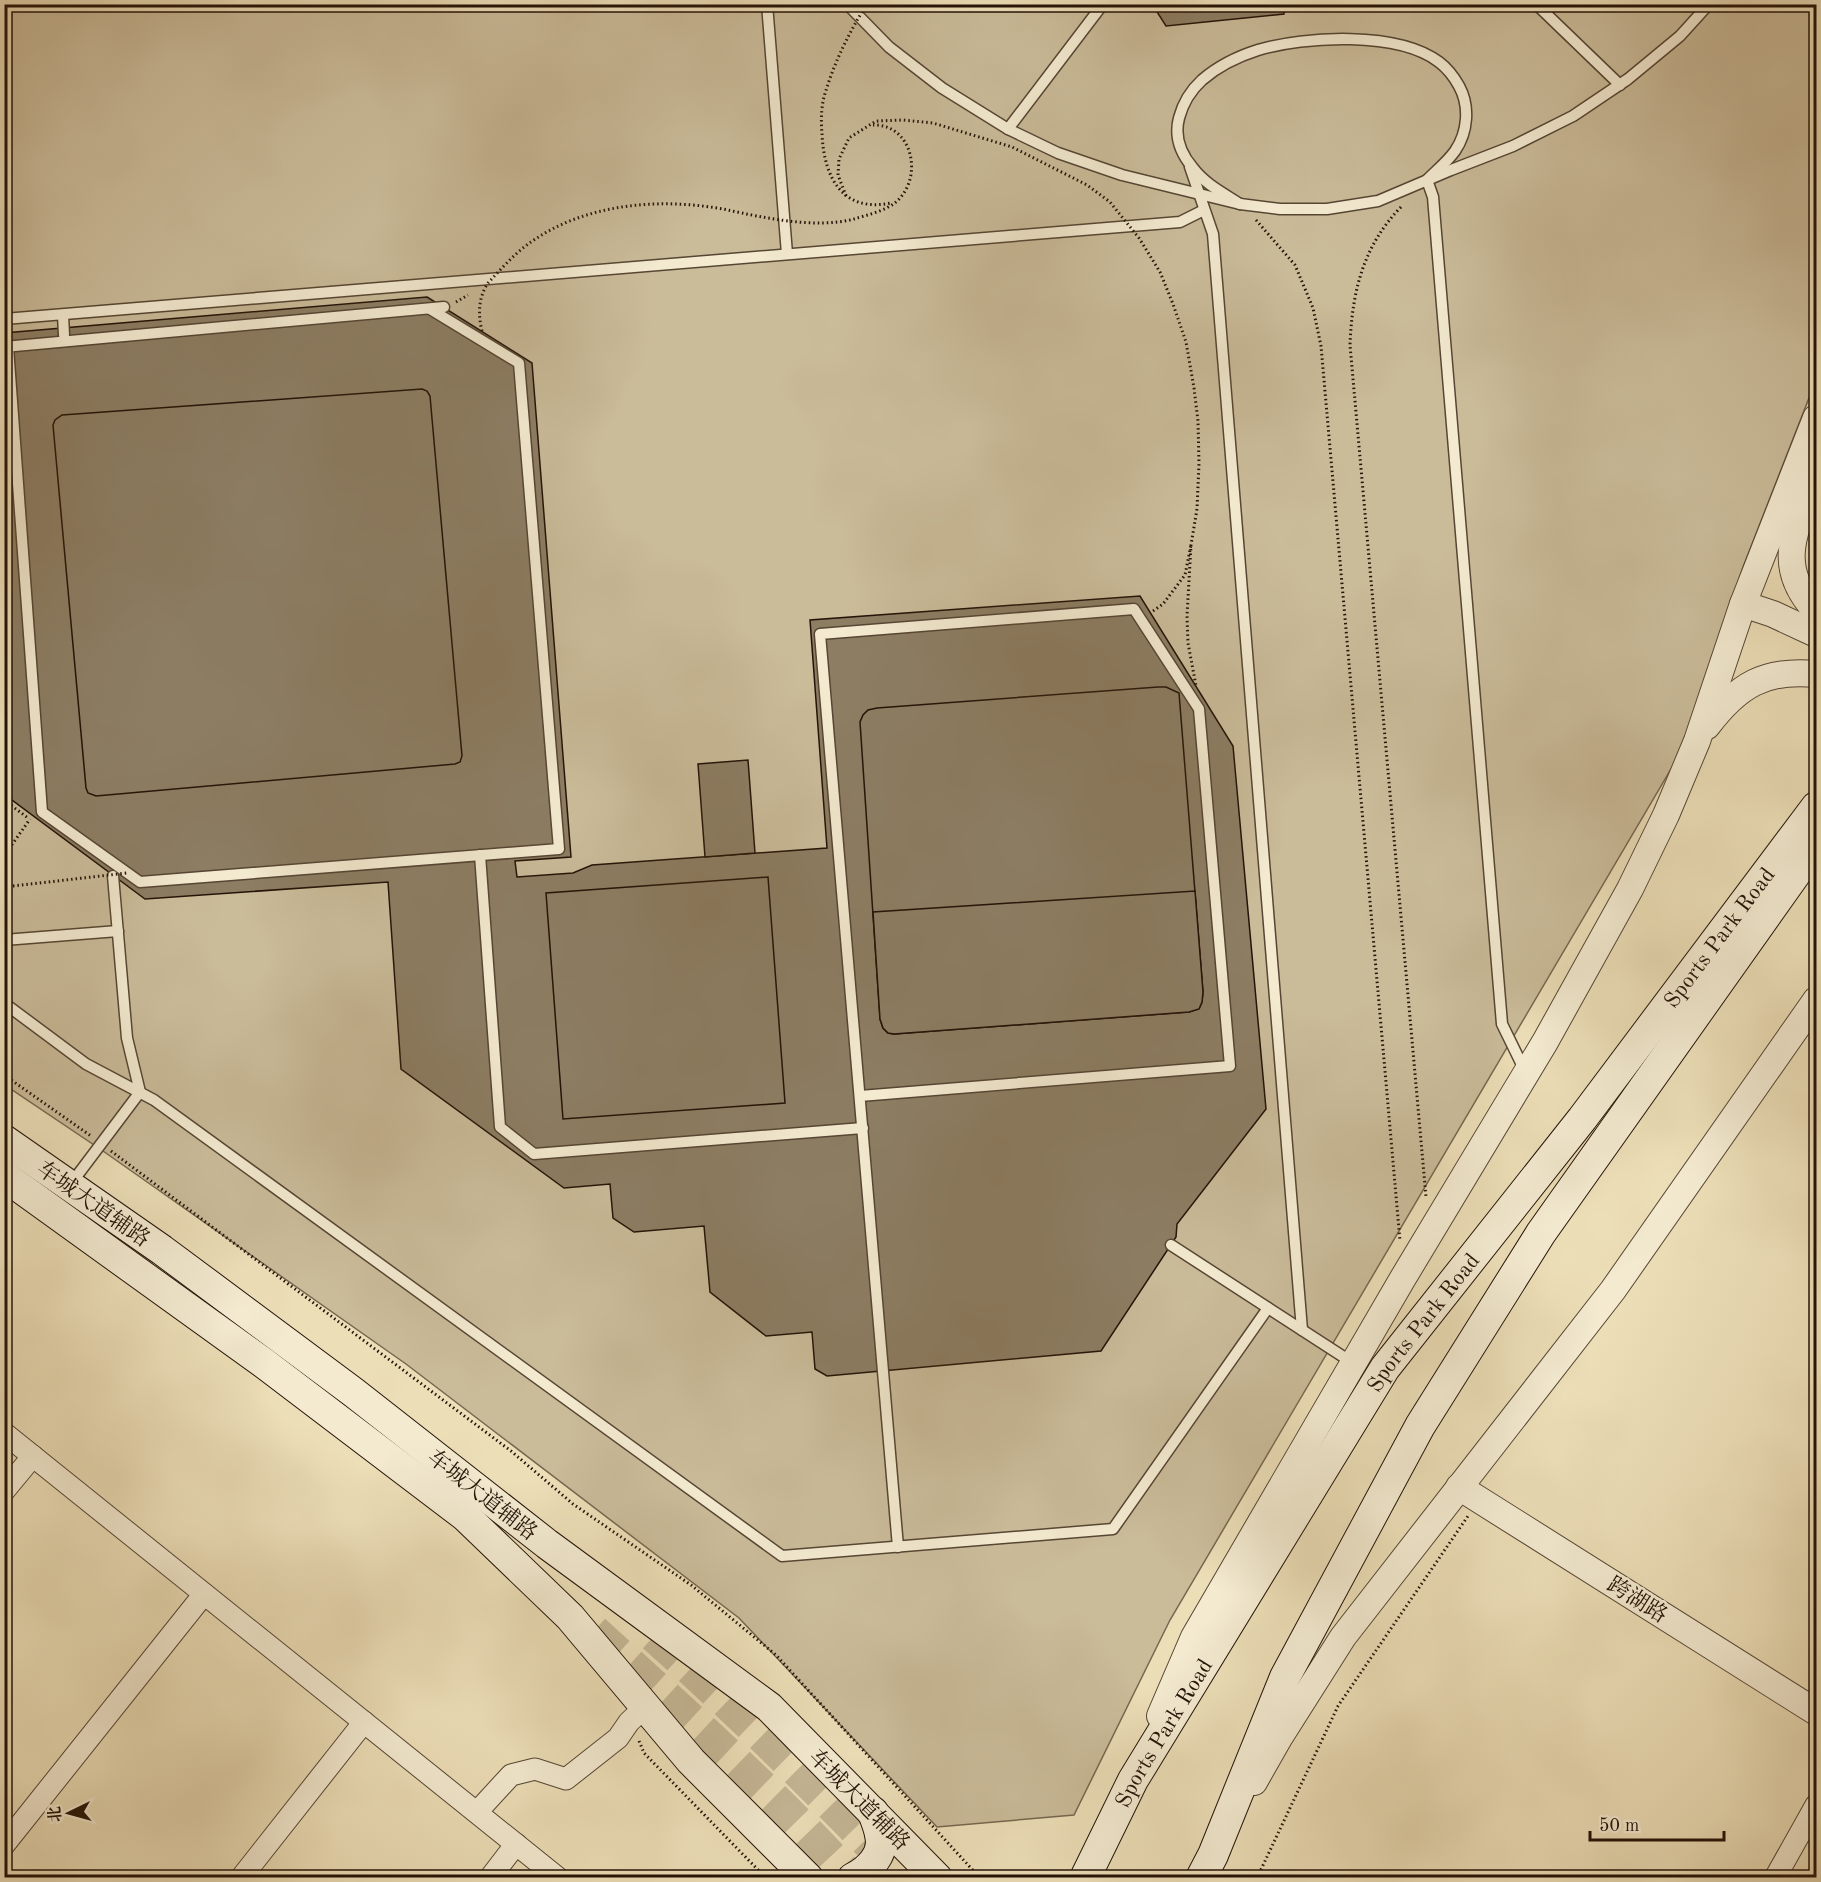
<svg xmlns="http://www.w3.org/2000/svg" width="1821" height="1882" font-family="'Old Standard TT','Noto Serif SC',serif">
	<rect width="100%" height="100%" fill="#ecdeb7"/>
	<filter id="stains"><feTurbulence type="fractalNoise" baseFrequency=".00333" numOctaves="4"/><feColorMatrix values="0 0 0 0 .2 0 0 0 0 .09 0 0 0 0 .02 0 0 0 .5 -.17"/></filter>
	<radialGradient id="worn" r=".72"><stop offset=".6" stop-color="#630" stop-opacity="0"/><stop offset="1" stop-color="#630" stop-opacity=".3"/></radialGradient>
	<polygon fill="#cabb99" stroke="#776750" stroke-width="1.5" points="4,5 1816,5 1816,380 1743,567 1681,752 1170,1620 1074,1815 937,1827 739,1618 406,1364 103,1151 5,1085"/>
	<g fill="#8c7d63" stroke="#241308" stroke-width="1.5">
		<polygon points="1152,4 1284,4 1284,14 1166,26"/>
		<polygon points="1337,4 1440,4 1337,9"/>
		<polygon points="427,297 532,363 571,857 515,861 517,877 573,873 592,865 827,848 810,620 1140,596 1233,746 1266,1109 1177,1224 1176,1237 1101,1351 827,1376 815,1369 812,1332 766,1336 710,1292 704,1226 634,1232 613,1218 610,1184 564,1188 401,1069 388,882 145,899 4,794 4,333"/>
		<polygon points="422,389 427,391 430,396 462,756 460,762 455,764 96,796 88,793 86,788 53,425 55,420 62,415"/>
		<polygon points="1158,687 1166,687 1179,693 1203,992 1202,1002 1199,1009 1189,1012 894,1034 888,1033 883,1028 880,1019 860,722 863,715 868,710 877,708"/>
		<polygon points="748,760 755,853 705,857 698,764"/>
		<polygon points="768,877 785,1103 563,1119 546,893"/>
		<polygon points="1195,891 1203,992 1202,1002 1199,1009 1189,1012 894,1034 888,1033 883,1028 880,1019 873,912"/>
	</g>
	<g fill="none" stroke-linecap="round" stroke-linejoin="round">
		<g stroke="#c4b594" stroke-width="33" stroke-dasharray="33 16" stroke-linecap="butt">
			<path d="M594,1631C682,1711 771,1790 851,1878"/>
			<path d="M654,1636C740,1713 822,1794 902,1878"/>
		</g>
		<g stroke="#564634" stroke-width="13">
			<g id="service">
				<polyline points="767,4 787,254"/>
				<polyline points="847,4 889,47 942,88 1008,129 1058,153 1122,175 1240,204 1280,209 1327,209 1378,201 1451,170 1513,146 1573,116 1628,79 1680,36 1709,4"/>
				<polyline points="1536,4 1620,85"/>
				<polyline points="1008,129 1103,4"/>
				<polyline points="1190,167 1213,234 1302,1330"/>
				<path d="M1240,204C1223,193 1205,184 1193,168C1181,154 1174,137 1179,118C1183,103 1191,90 1202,80C1217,67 1239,56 1258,50C1305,36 1398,31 1439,62C1447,68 1454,77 1459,86C1470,106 1468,132 1455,151C1448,161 1436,171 1427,180L1433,197L1502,1024L1525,1071"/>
				<polyline points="63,315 64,335"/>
				<polyline points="4,319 1180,222 1204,210"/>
				<polyline points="4,347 444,307"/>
				<polyline points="8,347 42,812 140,882 559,849 519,363 430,309"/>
				<polyline points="480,855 500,1127 534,1154 863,1128"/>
				<polyline points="4,940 118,931"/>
				<polyline points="4,1003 86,1064 154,1100 782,1556 1113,1529 1268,1308"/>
				<polyline points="860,1096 1230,1066 1199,709 1134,609 820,634 898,1547"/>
				<polyline points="70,1185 140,1092 127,1038 113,876"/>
				<polyline points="1171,1245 1353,1363"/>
			</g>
		</g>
		<g stroke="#564634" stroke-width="23">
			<g id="minor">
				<polyline points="4,1433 558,1878"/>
				<polyline points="4,1491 33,1456"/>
				<polyline points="477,1812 511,1775 535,1769 566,1779 618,1738 629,1722 646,1706"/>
				<polyline points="4,1845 204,1594"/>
				<polyline points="241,1878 364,1722"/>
				<polyline points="490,1878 516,1844"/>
				<polyline points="1775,1878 1816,1805"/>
			</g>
		</g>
		<g stroke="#564634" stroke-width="28">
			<g id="tertiary">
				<path d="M1816,478C1796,528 1773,565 1816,611"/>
				<polyline points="1743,604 1773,614 1816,634"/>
				<path d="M1707,726C1738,685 1765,669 1816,674"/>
				<polyline points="1459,1487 1816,1712"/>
				<polyline points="1160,1716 1194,1637 1403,1278 1545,1042 1630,889 1666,815 1697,741 1743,604 1816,418"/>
				<polyline points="1254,1782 1279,1738 1343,1637 1613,1290 1816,1000"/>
			</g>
		</g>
		<g stroke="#241308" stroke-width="32">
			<g id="secondary">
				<polyline points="4,1140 162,1250 353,1392 547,1544 769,1707 937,1878"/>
				<polyline points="4,1176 265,1364 465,1516 570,1617 691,1761 808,1878"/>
				<path d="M853,1878C869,1870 885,1854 880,1835C879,1827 875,1819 873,1812"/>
				<path id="s1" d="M1085,1878L1133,1780L1385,1368L1582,1119L1816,807"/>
				<polyline points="1201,1878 1213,1855 1285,1677 1420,1426 1541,1233 1816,845"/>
			</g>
		</g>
		<g stroke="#241308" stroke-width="3" stroke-dasharray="1.5 3" stroke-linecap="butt">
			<path d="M1401,207C1363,246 1352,292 1350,345L1426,1197"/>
			<polyline points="1256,220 1295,265 1313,308 1321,346 1400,1241"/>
			<polyline points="456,302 468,295"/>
			<polyline points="1153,611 1163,604 1185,575 1191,545"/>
			<polyline points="4,800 28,818"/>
			<polyline points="4,856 30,819"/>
			<polyline points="4,1075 91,1136"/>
			<polyline points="111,1151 511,1451 573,1504 691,1585 776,1655 980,1878"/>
			<polyline points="639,1741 644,1753 766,1878"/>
			<polyline points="1257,1878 1338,1706 1468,1516"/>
		</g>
		<use href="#service" stroke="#f3ead0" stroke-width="10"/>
		<use href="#minor" stroke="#f3ead0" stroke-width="21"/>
		<use href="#tertiary" stroke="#f3ead0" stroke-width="26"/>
		<use href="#secondary" stroke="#f3ead0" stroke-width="30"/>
		<g stroke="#241308" stroke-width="3" stroke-dasharray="1.5 3" stroke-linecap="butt">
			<path d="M867,4C849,32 833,65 824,97C821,109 821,122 822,134C824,177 842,213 891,203"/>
			<polyline points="846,196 838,175 839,159 849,138 876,121 903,120 933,123 1012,147 1087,185 1110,202 1139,238 1160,272 1173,304 1186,342 1194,388 1198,421 1199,464 1197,509 1191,545 1187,616 1188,643 1196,686"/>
			<path d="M482,331C478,315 478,298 488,283C501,269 515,253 531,242C586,203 662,197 728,210C764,218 817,229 854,219C867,215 885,211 896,202C924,178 913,124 873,125"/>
			<polyline points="4,887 127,873"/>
		</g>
	</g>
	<g text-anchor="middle" stroke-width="5" stroke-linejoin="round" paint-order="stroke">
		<g font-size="22" fill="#241308" stroke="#f3ead0">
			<text dy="8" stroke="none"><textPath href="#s1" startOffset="1137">Sports Park Road</textPath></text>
			<text transform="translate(94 1203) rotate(35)" y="8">车城大道辅路</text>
			<text dy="8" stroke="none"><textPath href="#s1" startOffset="651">Sports Park Road</textPath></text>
			<text transform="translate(483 1494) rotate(38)" y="8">车城大道辅路</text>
			<text transform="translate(1638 1599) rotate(32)" y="8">跨湖路</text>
			<text dy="8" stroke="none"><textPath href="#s1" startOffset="165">Sports Park Road</textPath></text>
			<text transform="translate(860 1799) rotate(45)" y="8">车城大道辅路</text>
		</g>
	</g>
	<rect width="1821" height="1882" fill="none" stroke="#ecdeb7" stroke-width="24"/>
	<rect x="6" y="6" width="1809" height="1870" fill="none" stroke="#241308" stroke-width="3"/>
	<rect x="12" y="12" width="1797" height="1858" fill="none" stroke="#241308" stroke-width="1.5"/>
	<g transform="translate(69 1813) rotate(265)" stroke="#f3ead0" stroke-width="4.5" paint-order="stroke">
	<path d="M0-4.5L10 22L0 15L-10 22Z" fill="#241308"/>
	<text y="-9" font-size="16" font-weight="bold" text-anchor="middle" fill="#241308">北</text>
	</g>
	<path d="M1590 1831v9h134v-9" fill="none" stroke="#241308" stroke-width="3"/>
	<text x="1599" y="1831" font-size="18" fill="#241308" stroke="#f3ead0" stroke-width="4.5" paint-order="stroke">50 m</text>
	<rect width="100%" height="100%" filter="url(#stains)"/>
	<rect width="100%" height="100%" fill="url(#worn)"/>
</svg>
